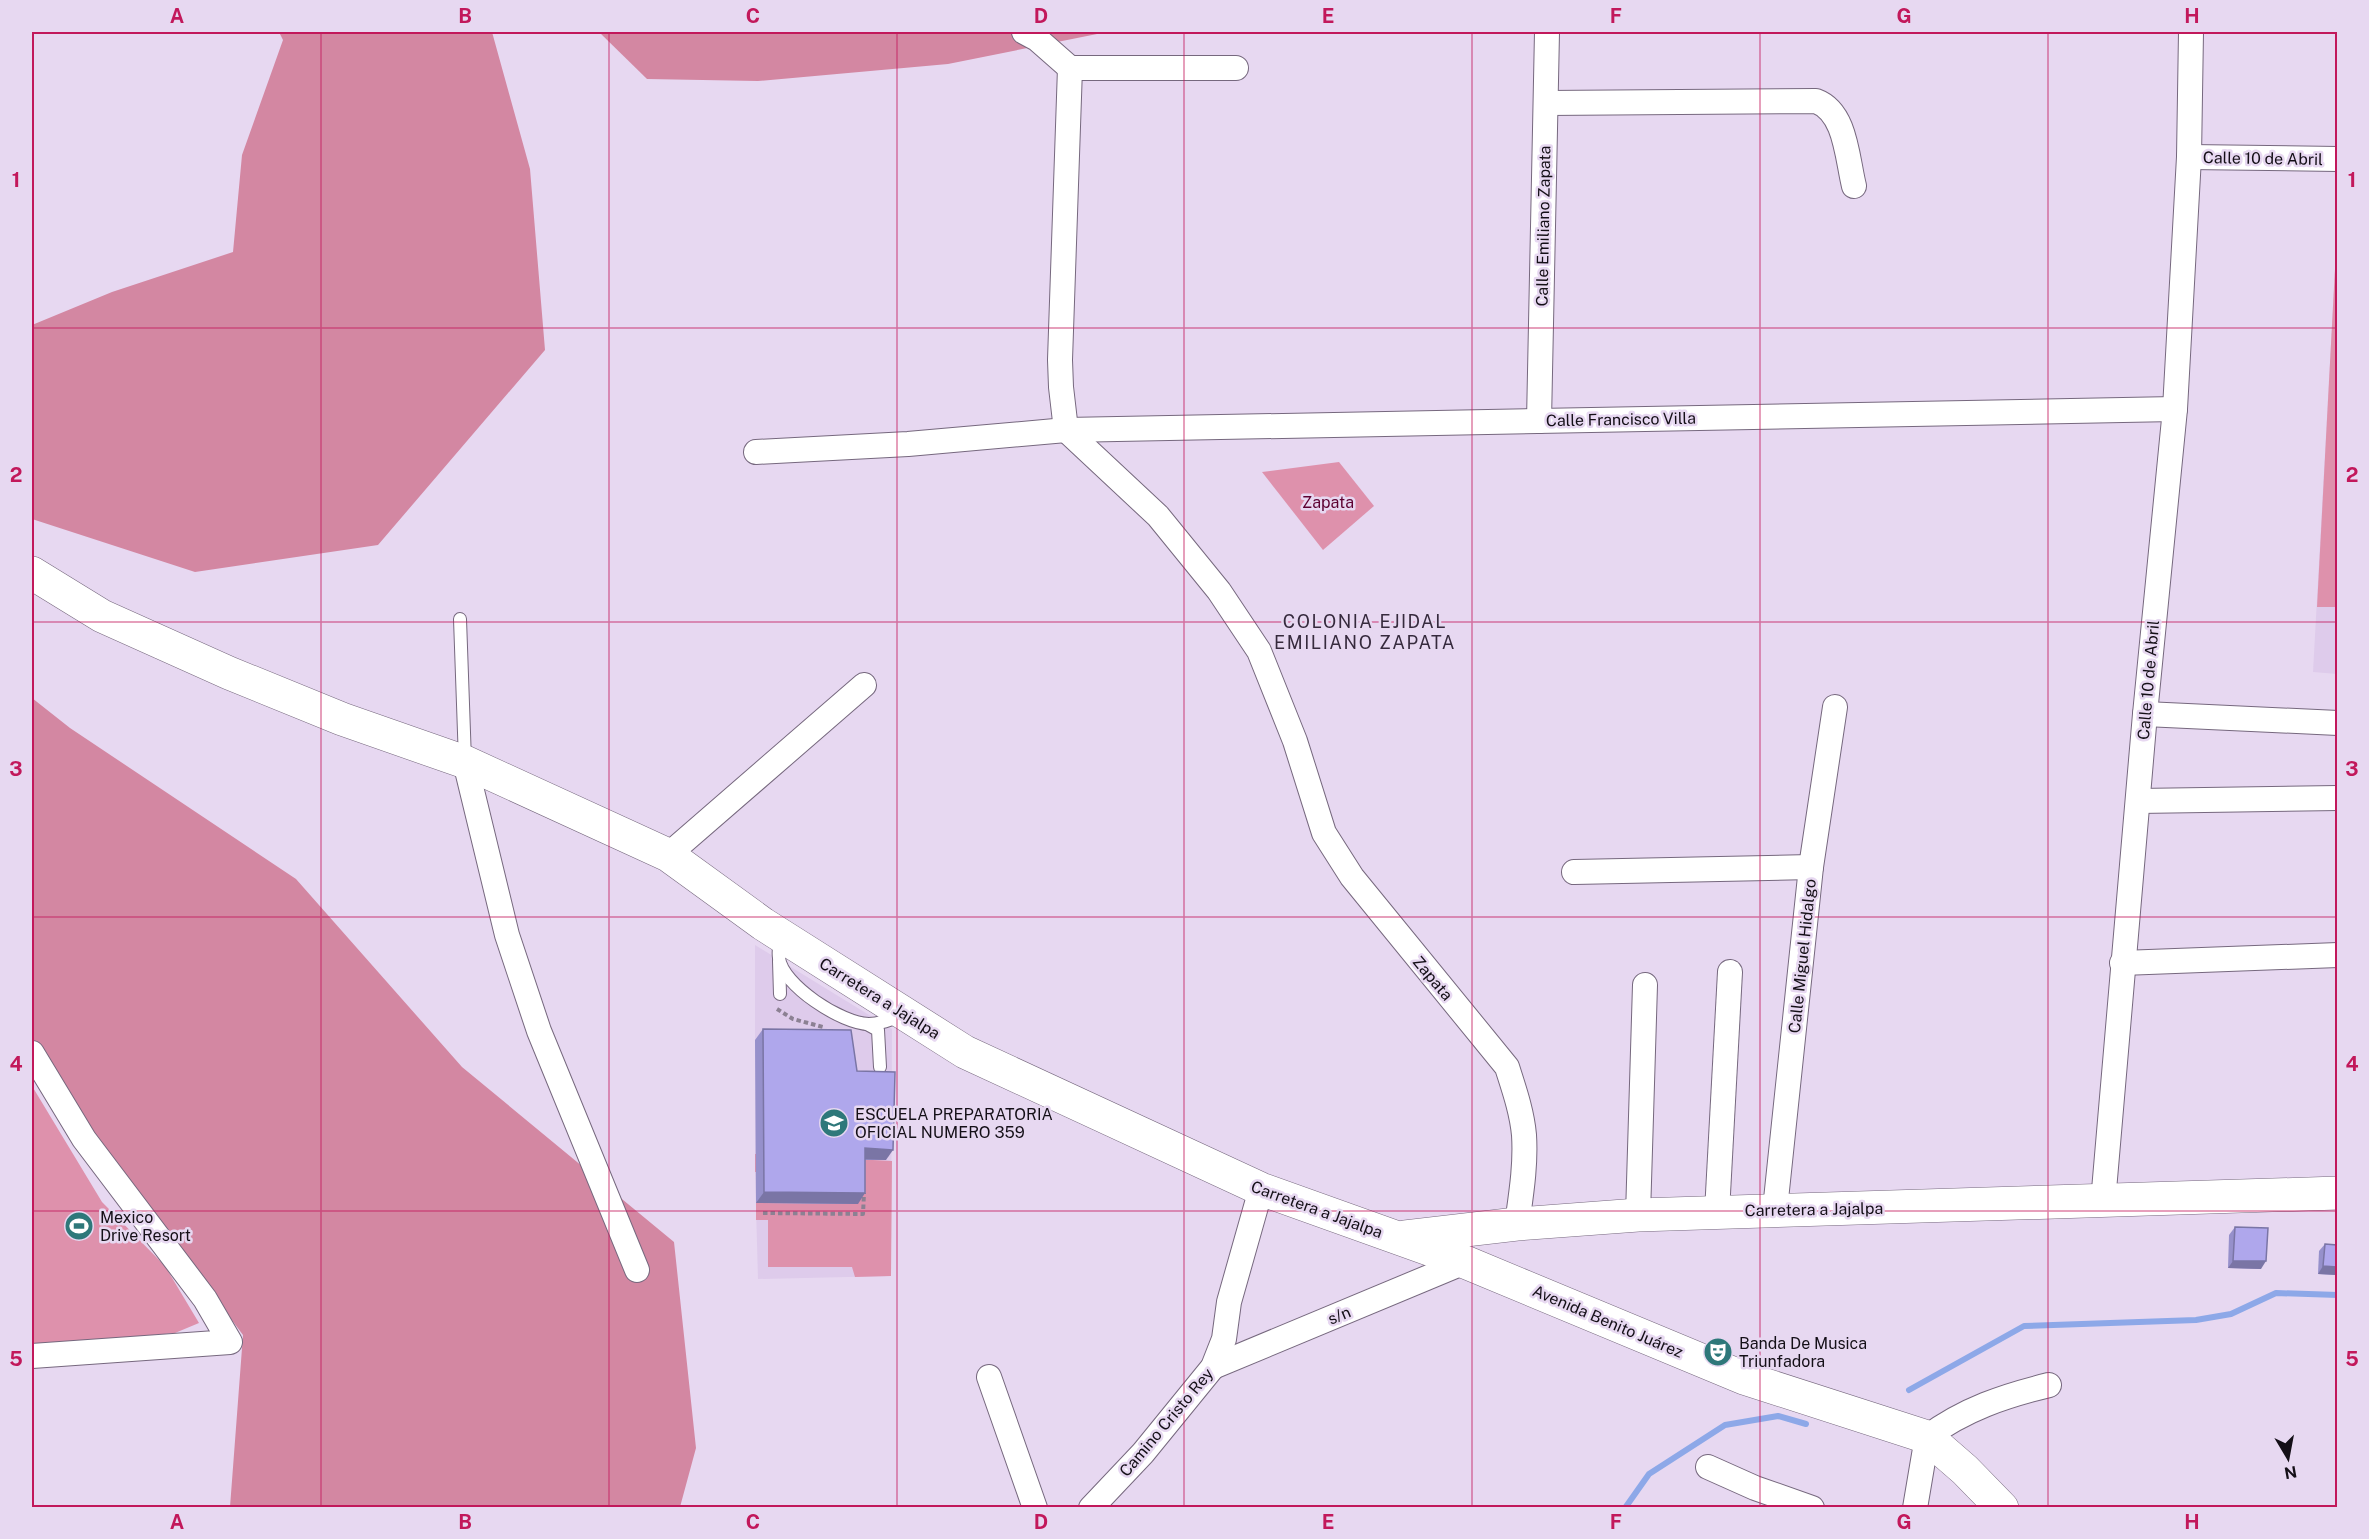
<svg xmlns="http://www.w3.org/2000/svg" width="2369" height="1539" font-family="'Public Sans',sans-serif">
	<rect width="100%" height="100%" fill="#e7d8f1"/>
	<g fill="#decbeb">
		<polygon points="2337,234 2337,674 2313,672"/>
		<polygon points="755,945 892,1029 891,1276 758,1279 755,1172"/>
	</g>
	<g fill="#de91ac">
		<polygon points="2337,231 2337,607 2317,607"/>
		<polygon points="1339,462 1374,506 1323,550 1262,472"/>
		<polygon points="32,1086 102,1202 165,1266 199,1323 175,1333 32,1346"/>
		<polygon points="755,1154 892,1161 891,1276 855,1277 852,1267 768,1267 768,1220 756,1220 756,1203 857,1204 857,1174 755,1172"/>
	</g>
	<g fill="#d387a2">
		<polygon points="279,32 492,32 530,169 545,350 378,545 195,572 32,519 32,325 112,292 233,252 242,155 283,40"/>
		<polygon points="599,32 1107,32 948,64 758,81 647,79"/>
		<polygon points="32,698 70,728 296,879 462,1067 674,1242 696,1448 680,1507 230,1507 243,1335 52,1078 32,1036"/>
	</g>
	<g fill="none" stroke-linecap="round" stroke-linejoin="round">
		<g stroke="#8da8e8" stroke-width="6">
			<polyline points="1909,1390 2024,1326 2196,1320 2231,1314 2276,1293 2338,1295"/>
			<polyline points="1625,1508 1649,1474 1725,1425 1778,1416 1806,1424"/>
		</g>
		<g stroke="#76687e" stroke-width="14">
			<g id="lane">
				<polyline points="460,619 465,761"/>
				<path d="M780,939C779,945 778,952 779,958C782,985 842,1024 869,1024C880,1024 890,1020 900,1016"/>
				<polyline points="779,961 780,994"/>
				<polyline points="867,1024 878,1030 880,1067"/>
			</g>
		</g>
		<g stroke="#76687e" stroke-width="26">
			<g id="street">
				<polyline points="1024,32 1037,39 1070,68 1236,68"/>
				<path d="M1546,103L1816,101C1846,112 1847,158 1854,186"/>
				<polyline points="2189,157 2338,159"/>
				<polyline points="1539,421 1547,32"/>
				<path d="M1066,430L1158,516L1219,591L1259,651L1295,741L1324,833L1352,877L1507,1067C1514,1089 1522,1112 1524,1135C1526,1165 1521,1195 1517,1224"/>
				<polyline points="1066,430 1061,387 1060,360 1070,68"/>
				<polyline points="756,452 908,444 1066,430 2175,409"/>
				<polyline points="2145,714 2338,723"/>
				<polyline points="465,762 507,935 539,1031 637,1270"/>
				<polyline points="2138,801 2338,798"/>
				<polyline points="668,855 864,685"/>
				<polyline points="1574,872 1811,867"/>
				<polyline points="2122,963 2338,955"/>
				<polyline points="32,1053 84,1139 205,1299 230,1342 32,1356"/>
				<polyline points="2103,1202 2145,714 2175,409 2189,157 2191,32"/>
				<polyline points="1775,1209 1811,867 1835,707"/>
				<polyline points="1717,1212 1730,972"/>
				<polyline points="1638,1215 1645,985"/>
				<polyline points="1213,1367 1465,1262"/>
				<polyline points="989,1377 1035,1508"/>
				<polyline points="1708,1467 1755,1488 1812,1508"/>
				<polyline points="1091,1508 1143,1453 1213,1367 1224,1339 1229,1302 1261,1189"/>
				<path d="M1915,1508L1927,1437C1965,1409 2004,1396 2049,1385"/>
			</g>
		</g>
		<g stroke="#76687e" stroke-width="34">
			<g id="secondary">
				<polyline points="32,573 102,616 229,673 342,719 465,762 668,855 763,924 965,1052 1261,1189 1465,1262 1744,1378 1927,1437 1965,1470 2002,1508"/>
				<polyline points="1405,1237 1517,1224 1638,1215 2338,1193"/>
			</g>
		</g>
		<g stroke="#8c8193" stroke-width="4" stroke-dasharray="4.5 3" stroke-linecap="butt">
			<polyline points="777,1009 793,1019 823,1027"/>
			<polyline points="763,1213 863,1214 864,1193"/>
		</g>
		<use href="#lane" stroke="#fff" stroke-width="12"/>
		<use href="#street" stroke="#fff" stroke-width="24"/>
		<use href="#secondary" stroke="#fff" stroke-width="33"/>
	</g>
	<g fill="#9690cb">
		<polygon points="763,1029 857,1071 886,1160 865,1160 858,1204 756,1203 755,1040"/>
		<polygon points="2235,1227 2261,1269 2228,1268 2229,1235"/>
		<polygon points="2325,1244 2337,1245 2337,1275 2318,1274 2319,1251"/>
	</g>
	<g fill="#7a75a5">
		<polygon points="865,1148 893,1150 886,1160 858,1159"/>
		<polygon points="764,1192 865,1193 858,1204 756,1203"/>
		<polygon points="2233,1261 2266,1261 2261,1269 2228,1268"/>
		<polygon points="2323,1266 2337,1267 2337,1275 2318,1274"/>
	</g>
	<g fill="#afa7ec" stroke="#7a75a5" stroke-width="1.5">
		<polygon points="763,1029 851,1030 857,1071 895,1072 893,1150 865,1148 865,1193 764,1192"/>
		<polygon points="2235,1227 2268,1228 2266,1261 2233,1261"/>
		<polygon points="2325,1244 2337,1245 2337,1267 2323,1266"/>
	</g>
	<path fill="none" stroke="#c2185b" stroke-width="1.5" stroke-opacity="0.55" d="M321,32V1508M609,32V1508M897,32V1508M1184,32V1508M1472,32V1508M1760,32V1508M2048,32V1508M32,328H2338M32,622H2338M32,917H2338M32,1211H2338"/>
	<defs>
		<g id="school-disc" transform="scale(1.5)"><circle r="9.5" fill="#2e787a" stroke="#e7d8f1"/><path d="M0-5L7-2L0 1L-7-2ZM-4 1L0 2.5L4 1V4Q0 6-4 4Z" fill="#fff"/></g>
		<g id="stadium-disc" transform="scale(1.5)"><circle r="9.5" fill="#2e787a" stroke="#e7d8f1"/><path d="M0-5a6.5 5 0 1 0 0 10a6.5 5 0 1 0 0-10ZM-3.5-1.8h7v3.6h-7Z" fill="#fff"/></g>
		<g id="theatre-disc" transform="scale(1.5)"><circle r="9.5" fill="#2e787a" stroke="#e7d8f1"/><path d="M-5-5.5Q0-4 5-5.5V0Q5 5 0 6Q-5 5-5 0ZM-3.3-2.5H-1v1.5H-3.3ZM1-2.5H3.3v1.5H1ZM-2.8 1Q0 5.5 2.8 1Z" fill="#fff"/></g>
	</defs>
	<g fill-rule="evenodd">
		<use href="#school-disc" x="834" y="1123"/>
		<use href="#stadium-disc" x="79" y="1226"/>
		<use href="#theatre-disc" x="1718" y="1352"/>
	</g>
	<g text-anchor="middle" stroke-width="5" stroke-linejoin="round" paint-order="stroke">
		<g font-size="16" fill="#140f17" stroke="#e7d8f1">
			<text transform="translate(2263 158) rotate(1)" y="6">Calle 10 de Abril</text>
			<text transform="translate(1543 226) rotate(-89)" y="6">Calle Emiliano Zapata</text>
			<text transform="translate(1621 419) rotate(-1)" y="6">Calle Francisco Villa</text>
			<text transform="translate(2148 680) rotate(-85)" y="6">Calle 10 de Abril</text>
			<text transform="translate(1802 956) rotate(-84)" y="6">Calle Miguel Hidalgo</text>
			<text transform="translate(1433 978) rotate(50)" y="6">Zapata</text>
			<text transform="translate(880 998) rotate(32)" y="6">Carretera a Jajalpa</text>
			<text transform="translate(1317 1209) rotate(20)" y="6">Carretera a Jajalpa</text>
			<text transform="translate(1814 1209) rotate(-1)" y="6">Carretera a Jajalpa</text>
			<text transform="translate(1339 1315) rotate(-23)" y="6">s/n</text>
			<text transform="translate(1608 1321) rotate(23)" y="6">Avenida Benito Juárez</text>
			<text transform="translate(1166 1422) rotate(-50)" y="6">Camino Cristo Rey</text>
		</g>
		<g font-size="16" fill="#5d0031" stroke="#e7d8f1">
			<text x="1328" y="508">Zapata</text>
		</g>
		<g font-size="16" fill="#140f17" stroke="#e7d8f1" text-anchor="start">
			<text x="855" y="1120">ESCUELA PREPARATORIA<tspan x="855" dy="18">OFICIAL NUMERO 359</tspan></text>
			<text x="100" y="1223">Mexico<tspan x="100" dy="18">Drive Resort</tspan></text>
			<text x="1739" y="1349">Banda De Musica<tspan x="1739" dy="18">Triunfadora</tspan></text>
		</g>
		<g font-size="18" letter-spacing="1.5" fill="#362a3d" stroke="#e7d8f1">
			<text x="1365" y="628">COLONIA EJIDAL<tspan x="1365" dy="21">EMILIANO ZAPATA</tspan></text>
		</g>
	</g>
	<rect width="2369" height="1539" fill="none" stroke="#e7d8f1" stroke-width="66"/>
	<g transform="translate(2288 1458) rotate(170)" stroke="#e7d8f1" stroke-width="4.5" paint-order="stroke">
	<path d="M0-4.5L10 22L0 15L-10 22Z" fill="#140f17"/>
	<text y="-9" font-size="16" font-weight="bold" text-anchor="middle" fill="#140f17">N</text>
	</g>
	<rect x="33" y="33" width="2303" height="1473" fill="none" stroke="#c2185b" stroke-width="2"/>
	<g font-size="20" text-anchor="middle" font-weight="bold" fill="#c2185b">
		<text x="177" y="23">A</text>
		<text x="465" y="23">B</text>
		<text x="753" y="23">C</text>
		<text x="1041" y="23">D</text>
		<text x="1328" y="23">E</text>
		<text x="1616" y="23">F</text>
		<text x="1904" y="23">G</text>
		<text x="2192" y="23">H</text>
		<text x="16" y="187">1</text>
		<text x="2352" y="187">1</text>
		<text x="16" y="482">2</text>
		<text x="2352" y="482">2</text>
		<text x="16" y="776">3</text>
		<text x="2352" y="776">3</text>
		<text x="16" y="1071">4</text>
		<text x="2352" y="1071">4</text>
		<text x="16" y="1366">5</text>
		<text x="2352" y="1366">5</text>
		<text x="177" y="1529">A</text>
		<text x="465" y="1529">B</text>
		<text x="753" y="1529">C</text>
		<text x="1041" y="1529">D</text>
		<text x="1328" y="1529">E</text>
		<text x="1616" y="1529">F</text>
		<text x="1904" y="1529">G</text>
		<text x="2192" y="1529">H</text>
	</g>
</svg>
